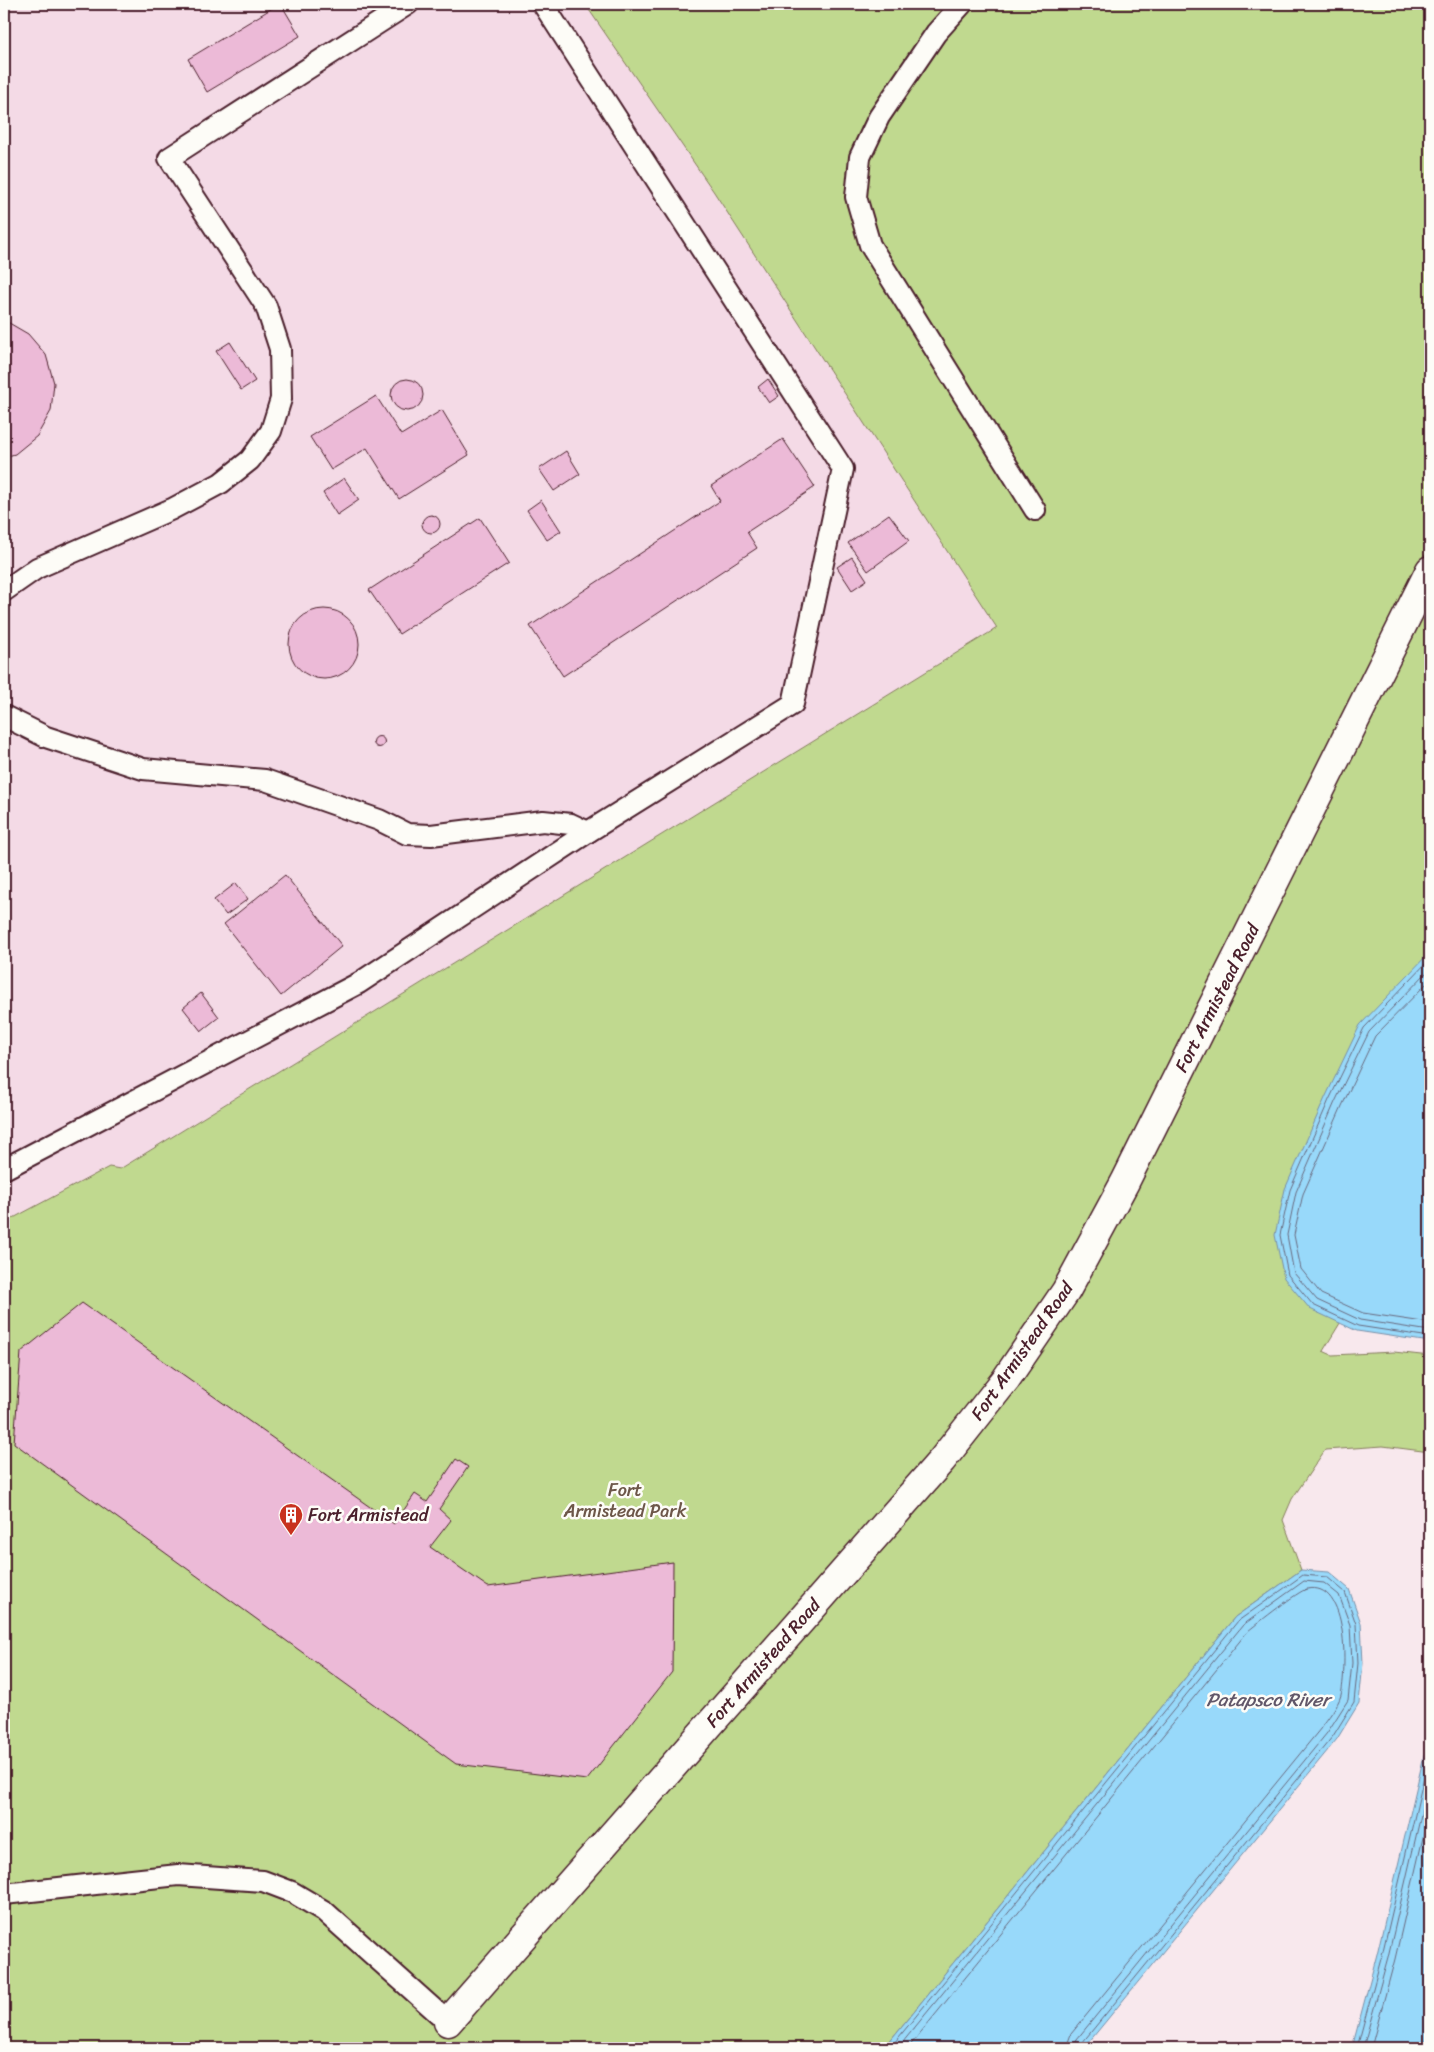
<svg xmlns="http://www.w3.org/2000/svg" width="1434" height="2052" font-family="Sriracha,sans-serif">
	<rect width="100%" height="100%" fill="#f8e8ed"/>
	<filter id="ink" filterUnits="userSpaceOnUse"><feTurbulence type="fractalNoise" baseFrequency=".02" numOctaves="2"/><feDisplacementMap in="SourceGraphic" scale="10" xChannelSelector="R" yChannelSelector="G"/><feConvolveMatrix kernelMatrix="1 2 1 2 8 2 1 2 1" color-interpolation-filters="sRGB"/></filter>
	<g filter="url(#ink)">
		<polygon fill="#f4dae6" points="4,4 592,4 997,628 4,1241"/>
		<polygon fill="#c0d98f" stroke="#857c5d" points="585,4 1430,4 1430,1176 1323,1351 1332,1355 1394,1352 1430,1356 1430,1452 1383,1446 1325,1450 1292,1499 1283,1520 1301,1570 1235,1617 884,2048 4,2048 4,1223 109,1167 120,1169 997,628 714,192"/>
		<g fill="#98d9fa" stroke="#798fa7">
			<polygon points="1430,952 1430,1342 1357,1331 1310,1309 1284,1278 1275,1235 1285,1189 1325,1098 1360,1025"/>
			<polygon points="1301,1570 1329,1572 1349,1589 1361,1623 1363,1663 1359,1703 1337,1739 1084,2048 884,2048 1235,1617"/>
			<polygon points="1430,1730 1430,2048 1352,2048 1377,1954"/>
		</g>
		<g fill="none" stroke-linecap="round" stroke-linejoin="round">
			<g stroke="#69697e" stroke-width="1">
				<polyline points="1430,959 1364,1028 1329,1100 1290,1190 1280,1235 1288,1275 1313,1305 1358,1326 1430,1337"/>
				<polyline points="1430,969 1369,1032 1335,1102 1296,1192 1287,1235 1294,1273 1317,1300 1360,1320 1430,1331"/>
				<polyline points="1430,980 1375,1036 1342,1106 1303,1194 1294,1235 1301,1269 1321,1294 1363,1313 1430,1323"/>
				<polyline points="890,2048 1238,1621 1303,1575 1327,1577 1345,1592 1356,1624 1358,1663 1354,1702 1333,1736 1082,2043 1080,2048"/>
				<polyline points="898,2048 1243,1625 1304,1581 1324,1583 1339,1595 1350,1625 1352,1663 1348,1700 1327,1733 1077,2039 1074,2048"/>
				<path d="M908,2048L1248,1631C1258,1623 1298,1591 1307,1589C1350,1580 1346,1672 1341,1695C1338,1706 1327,1719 1321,1728L1071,2034L1066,2048"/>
				<polyline points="1357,2048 1382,1955 1430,1751"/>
				<polyline points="1363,2048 1388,1957 1430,1776"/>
				<polyline points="1371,2048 1395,1959 1430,1807"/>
			</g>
		</g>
		<g fill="#ecbad7" stroke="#4a1f2b">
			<polygon points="279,4 281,4 300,36 207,92 188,59"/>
			<polygon points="4,320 28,334 46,355 54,383 51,411 37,436 15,454 4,457"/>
			<polygon points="230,342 255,381 241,390 216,351"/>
			<circle cx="407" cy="395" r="16"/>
			<polygon points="768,379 779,396 769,403 758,387"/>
			<polygon points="376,396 401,435 442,410 469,455 399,499 367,448 331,470 310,437"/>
			<polygon points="783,439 815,487 747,532 757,548 563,676 530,626 720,501 711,486"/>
			<polygon points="566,451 580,474 554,491 539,469"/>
			<polygon points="344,478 359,500 337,515 323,493"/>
			<polygon points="541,500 561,531 547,540 527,510"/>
			<polygon points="889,514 909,541 868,571 848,543"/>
			<circle cx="431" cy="524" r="9"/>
			<polygon points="480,518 509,563 399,634 369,590"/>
			<polygon points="852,557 867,580 852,590 837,567"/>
			<circle cx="324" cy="644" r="35"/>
			<circle cx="379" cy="742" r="5.5"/>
			<polygon points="285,875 342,946 281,996 224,924"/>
			<polygon points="236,883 248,899 226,915 214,900"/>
			<polygon points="201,993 219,1017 201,1031 183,1008"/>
			<polygon points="82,1303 394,1524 415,1494 427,1502 456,1459 468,1467 439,1509 451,1520 430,1547 488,1587 673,1562 672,1672 587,1780 456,1764 14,1443 21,1352"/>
		</g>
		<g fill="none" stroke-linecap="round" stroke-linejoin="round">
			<g stroke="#4a1f2b" stroke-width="24">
				<g id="lane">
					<polyline points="962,4 936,33 879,117 860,157 856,197 870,245 1035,510"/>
					<polyline points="4,591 37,568 172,509 221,483 250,460 271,431 281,399 280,349 266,306 169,158 408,4"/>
					<polyline points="4,716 46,737 143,769 265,780 379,820 407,834 431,835 543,821 571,824 588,832"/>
					<polyline points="4,1169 359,983 588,832 793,704 843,469 543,4"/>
					<polyline points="4,1894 178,1875 263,1881 292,1892 324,1911 448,2022"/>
				</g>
			</g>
			<g stroke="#4a1f2b" stroke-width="31">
				<polyline id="street" points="448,2022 942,1460 1006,1379 1066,1291 1125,1182 1430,570"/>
			</g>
			<use href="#lane" stroke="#fdfcf7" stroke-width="20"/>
			<use href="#street" stroke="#fdfcf7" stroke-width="28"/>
		</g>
	</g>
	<defs>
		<g id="building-pin" transform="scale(1.25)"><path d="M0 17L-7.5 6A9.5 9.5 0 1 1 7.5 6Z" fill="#c8321e" stroke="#fdfcf7"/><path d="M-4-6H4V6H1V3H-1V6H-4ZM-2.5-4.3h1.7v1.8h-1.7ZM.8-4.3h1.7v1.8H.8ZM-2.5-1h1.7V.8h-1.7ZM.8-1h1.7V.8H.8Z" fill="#fff"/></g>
	</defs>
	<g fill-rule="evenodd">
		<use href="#building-pin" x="291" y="1515"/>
	</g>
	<g text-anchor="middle" stroke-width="5" stroke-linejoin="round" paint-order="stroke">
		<g font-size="18" fill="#4a1f2b" stroke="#fdfcf7">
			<text transform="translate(1217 998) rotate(-63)" y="6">Fort Armistead Road</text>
			<text transform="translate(1022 1351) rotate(-55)" y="6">Fort Armistead Road</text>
			<text transform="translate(763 1663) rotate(-49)" y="6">Fort Armistead Road</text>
		</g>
		<g font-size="18" fill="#6d5749" stroke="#fdfcf7">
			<text x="625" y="1496">Fort<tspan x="625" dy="21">Armistead Park</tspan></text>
		</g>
		<g font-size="18" fill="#4a1f2b" stroke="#fdfcf7" text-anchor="start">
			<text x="308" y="1521">Fort Armistead</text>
		</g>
		<g font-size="19" font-style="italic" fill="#615769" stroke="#fdfcf7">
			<text x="1268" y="1706">Patapsco River</text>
		</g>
	</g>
	<rect width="1434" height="2052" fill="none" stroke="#fdfcf7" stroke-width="20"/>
	<rect x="10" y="10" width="1414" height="2032" fill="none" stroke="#4a1f2b" stroke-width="2" filter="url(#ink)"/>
</svg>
